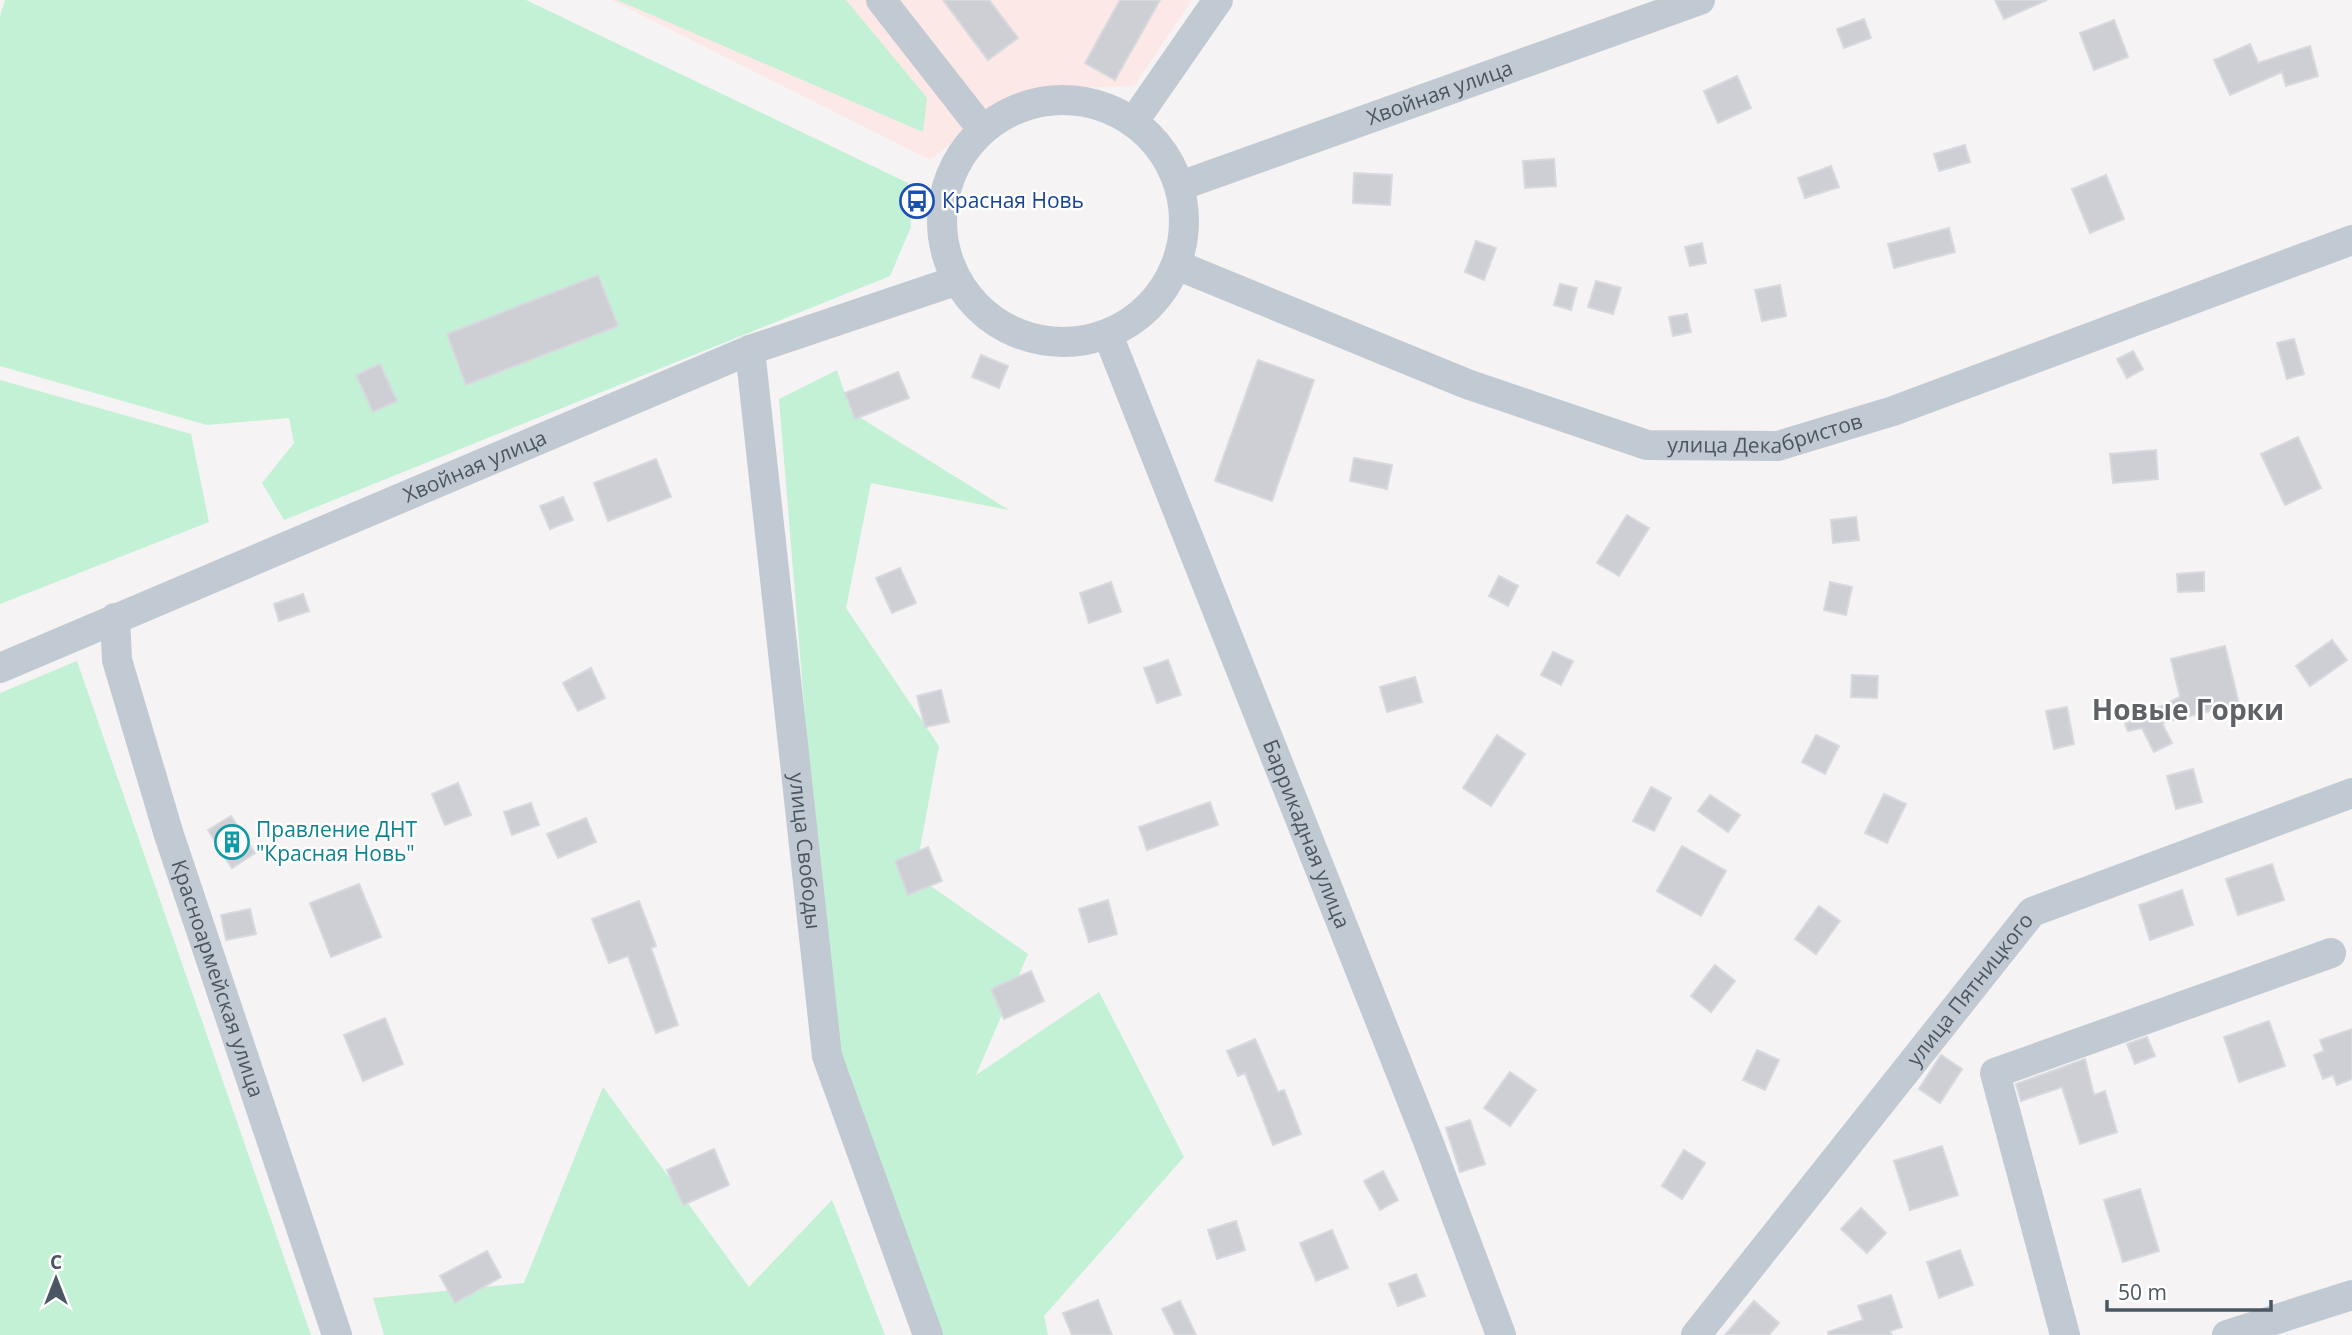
<svg xmlns="http://www.w3.org/2000/svg" width="2352" height="1335" font-family="'Open Sans',sans-serif">
	<rect width="100%" height="100%" fill="#f5f3f3"/>
	<polygon fill="#fce8e6" points="612,0 1192,0 1134,86 1065,88 997,106 930,160"/>
	<g fill="#c3f1d5">
		<polygon points="5,0 526,0 908,183 911,227 890,276 284,520 262,483 294,443 289,418 207,425 0,366 0,16"/>
		<polygon points="617,0 846,0 927,98 923,132"/>
		<polygon points="837,370 851,412 1009,510 871,483 846,608 939,746 915,875 1028,954 976,1075 1099,992 1184,1157 1044,1316 1048,1335 943,1335 832,1045 779,399"/>
		<polygon points="0,380 191,434 209,522 0,604"/>
		<polygon points="77,661 311,1335 0,1335 0,693"/>
		<polygon points="603,1087 749,1287 832,1200 885,1335 384,1335 373,1298 524,1283"/>
	</g>
	<g fill="#cdcfd5" stroke="#d7d9de" stroke-width="2">
		<polygon points="943,0 989,0 1018,38 988,60"/>
		<polygon points="1120,0 1160,0 1115,80 1085,63"/>
		<polygon points="1995,0 2047,0 2004,19"/>
		<polygon points="1864,19 1871,38 1844,48 1837,29"/>
		<polygon points="2114,20 2128,57 2094,70 2080,33"/>
		<polygon points="2250,44 2258,63 2310,46 2318,76 2286,86 2282,72 2230,95 2214,60"/>
		<polygon points="1737,76 1751,108 1718,123 1704,91"/>
		<polygon points="1965,145 1970,162 1939,171 1934,154"/>
		<polygon points="1554,159 1556,186 1525,188 1523,161"/>
		<polygon points="1831,166 1839,187 1805,198 1798,178"/>
		<polygon points="1354,173 1392,175 1390,205 1353,203"/>
		<polygon points="2106,175 2124,219 2090,233 2072,189"/>
		<polygon points="1949,228 1955,252 1894,268 1888,244"/>
		<polygon points="1476,241 1496,248 1484,280 1465,272"/>
		<polygon points="1702,243 1706,263 1690,266 1685,247"/>
		<polygon points="598,275 618,326 466,385 447,334"/>
		<polygon points="1596,281 1621,288 1613,314 1588,307"/>
		<polygon points="1560,284 1577,288 1571,310 1554,305"/>
		<polygon points="1780,285 1786,316 1762,321 1755,290"/>
		<polygon points="1687,314 1691,332 1673,336 1669,317"/>
		<polygon points="2294,339 2304,374 2287,379 2277,343"/>
		<polygon points="2133,351 2143,369 2127,378 2117,359"/>
		<polygon points="981,355 1008,366 999,388 972,377"/>
		<polygon points="1258,360 1314,380 1272,501 1215,481"/>
		<polygon points="380,364 397,401 373,412 356,375"/>
		<polygon points="898,372 909,398 855,419 845,393"/>
		<polygon points="2298,437 2321,488 2285,505 2261,454"/>
		<polygon points="2156,450 2158,479 2113,483 2110,454"/>
		<polygon points="1354,458 1392,465 1387,489 1350,481"/>
		<polygon points="656,459 671,497 608,521 594,483"/>
		<polygon points="563,497 573,520 550,529 540,506"/>
		<polygon points="1627,515 1649,528 1619,576 1597,563"/>
		<polygon points="1856,517 1859,540 1833,543 1831,520"/>
		<polygon points="900,568 916,603 892,613 876,578"/>
		<polygon points="2204,572 2204,591 2178,592 2177,574"/>
		<polygon points="1499,576 1518,586 1508,606 1489,596"/>
		<polygon points="1111,582 1121,612 1089,623 1080,593"/>
		<polygon points="1830,582 1852,587 1846,615 1824,610"/>
		<polygon points="303,594 309,611 279,621 274,604"/>
		<polygon points="2332,640 2347,660 2310,686 2296,666"/>
		<polygon points="2225,646 2239,704 2162,723 2172,743 2154,752 2142,728 2128,731 2125,724 2180,697 2171,659"/>
		<polygon points="1553,652 1573,661 1561,685 1541,675"/>
		<polygon points="1168,660 1181,695 1157,703 1144,668"/>
		<polygon points="591,668 605,698 578,711 563,683"/>
		<polygon points="1852,675 1878,676 1877,698 1851,697"/>
		<polygon points="1415,677 1422,702 1387,712 1380,687"/>
		<polygon points="941,690 949,722 925,727 917,696"/>
		<polygon points="2067,707 2074,744 2054,749 2046,711"/>
		<polygon points="1497,735 1525,754 1491,806 1463,788"/>
		<polygon points="1816,735 1839,746 1825,774 1802,762"/>
		<polygon points="2193,769 2202,802 2176,809 2167,776"/>
		<polygon points="458,783 471,815 445,825 432,794"/>
		<polygon points="1651,787 1671,798 1654,831 1633,821"/>
		<polygon points="1884,794 1906,804 1887,843 1865,833"/>
		<polygon points="1710,795 1740,815 1728,832 1698,811"/>
		<polygon points="1210,802 1218,825 1147,850 1139,827"/>
		<polygon points="531,803 539,825 512,835 504,812"/>
		<polygon points="231,816 255,853 232,868 208,830"/>
		<polygon points="586,818 596,842 558,858 547,834"/>
		<polygon points="1682,846 1726,871 1701,916 1657,891"/>
		<polygon points="928,847 942,881 908,895 895,861"/>
		<polygon points="2272,864 2284,900 2238,915 2226,879"/>
		<polygon points="359,884 381,937 331,957 310,903"/>
		<polygon points="2182,890 2193,925 2150,940 2139,905"/>
		<polygon points="1108,900 1117,934 1089,942 1079,909"/>
		<polygon points="639,901 656,946 651,948 678,1025 656,1033 628,956 609,963 592,919"/>
		<polygon points="1819,906 1840,921 1816,954 1795,939"/>
		<polygon points="250,909 256,934 226,940 221,915"/>
		<polygon points="1715,965 1735,981 1711,1012 1691,996"/>
		<polygon points="1031,971 1044,1001 1004,1019 991,989"/>
		<polygon points="385,1018 403,1064 363,1081 344,1035"/>
		<polygon points="2269,1021 2285,1066 2239,1082 2224,1037"/>
		<polygon points="2352,1029 2352,1079 2337,1085 2333,1075 2323,1079 2314,1055 2324,1051 2320,1040"/>
		<polygon points="2147,1037 2155,1056 2135,1064 2127,1044"/>
		<polygon points="1255,1039 1278,1092 1284,1090 1301,1134 1273,1145 1245,1073 1238,1076 1227,1051"/>
		<polygon points="1757,1050 1779,1060 1765,1090 1743,1080"/>
		<polygon points="1941,1055 1962,1069 1940,1103 1919,1089"/>
		<polygon points="2085,1059 2094,1095 2105,1091 2117,1132 2080,1144 2062,1087 2021,1101 2016,1084"/>
		<polygon points="1510,1072 1536,1090 1510,1126 1484,1108"/>
		<polygon points="1470,1120 1485,1164 1460,1172 1446,1128"/>
		<polygon points="1942,1146 1958,1195 1910,1210 1894,1161"/>
		<polygon points="714,1149 729,1185 683,1205 667,1170"/>
		<polygon points="1684,1150 1705,1163 1682,1199 1662,1186"/>
		<polygon points="1383,1171 1398,1200 1380,1210 1364,1181"/>
		<polygon points="2140,1189 2159,1251 2123,1262 2104,1200"/>
		<polygon points="1861,1208 1886,1233 1867,1253 1841,1229"/>
		<polygon points="1236,1221 1245,1250 1217,1259 1208,1230"/>
		<polygon points="1332,1230 1348,1268 1316,1281 1300,1243"/>
		<polygon points="1960,1250 1973,1285 1939,1298 1927,1262"/>
		<polygon points="487,1251 501,1277 455,1303 440,1276"/>
		<polygon points="1416,1274 1425,1296 1398,1306 1389,1284"/>
		<polygon points="1891,1295 1902,1327 1890,1331 1892,1335 1828,1335 1828,1332 1863,1320 1858,1306"/>
		<polygon points="1098,1300 1112,1335 1072,1335 1063,1313"/>
		<polygon points="1180,1301 1196,1335 1175,1335 1162,1309"/>
		<polygon points="1754,1301 1779,1323 1769,1335 1725,1335"/>
	</g>
	<g fill="none" stroke-linecap="round" stroke-linejoin="round">
		<g stroke="#c1cad2" stroke-width="30">
			<polyline points="881,0 982,129"/>
			<circle cx="1063" cy="221" r="121"/>
			<polyline points="1134,121 1218,0"/>
			<path id="s1" d="M1180,186L1700,0"/>
			<path id="s2" d="M1177,265L1467,384L1647,445L1778,446L1893,411L2352,240"/>
			<path id="s3" d="M1108,335L1428,1141L1501,1335"/>
			<path id="s4" d="M750,350L827,1056L928,1335"/>
			<path id="s5" d="M115,618L117,660L169,835L337,1335"/>
			<path id="s6" d="M0,668L750,350L955,281"/>
			<path id="s7" d="M1696,1335L2032,912L2352,793"/>
			<polyline points="2065,1335 1995,1073 2331,953"/>
			<polyline points="2227,1335 2352,1295"/>
		</g>
	</g>
	<defs>
		<g id="bus-ring" transform="scale(1.75)"><circle r="9.5" fill="#fff" stroke="#1a4fb4" stroke-width="1.5"/><path d="M-5-6H5V4H4V6H2V4H-2V6H-4V4H-5ZM-3.5-4V0h7V-4ZM-3.5 1.2v1.5H-2V1.2ZM2 1.2v1.5H3.5V1.2Z" fill="#1a4fb4"/></g>
		<g id="building-ring" transform="scale(1.75)"><circle r="9.5" fill="#fff" stroke="#0f9aa8" stroke-width="1.5"/><path d="M-4-6H4V6H1V3H-1V6H-4ZM-2.5-4.3h1.7v1.8h-1.7ZM.8-4.3h1.7v1.8H.8ZM-2.5-1h1.7V.8h-1.7ZM.8-1h1.7V.8H.8Z" fill="#0f9aa8"/></g>
	</defs>
	<g fill-rule="evenodd">
		<use href="#bus-ring" x="917" y="201"/>
		<use href="#building-ring" x="232" y="842"/>
	</g>
	<g text-anchor="middle" stroke-width="5" stroke-linejoin="round" paint-order="stroke">
		<g font-size="21" fill="#4a5661" stroke="#fff">
			<text dy="7" stroke="none"><textPath href="#s1" startOffset="276">Хвойная улица</textPath></text>
			<text dy="7" stroke="none"><textPath href="#s2" startOffset="623">улица Декабристов</textPath></text>
			<text dy="7" stroke="none"><textPath href="#s6" startOffset="516">Хвойная улица</textPath></text>
			<text dy="7" stroke="none"><textPath href="#s3" startOffset="537">Баррикадная улица</textPath></text>
			<text dy="7" stroke="none"><textPath href="#s4" startOffset="504">улица Свободы</textPath></text>
			<text dy="7" stroke="none"><textPath href="#s5" startOffset="376">Красноармейская улица</textPath></text>
			<text dy="7" stroke="none"><textPath href="#s7" startOffset="441">улица Пятницкого</textPath></text>
		</g>
		<g font-size="21" fill="#164399" stroke="#fff" text-anchor="start">
			<text x="942" y="208">Красная Новь</text>
		</g>
		<g font-size="21" fill="#0d838f" stroke="#fff" text-anchor="start">
			<text x="256" y="837">Правление ДНТ<tspan x="256" dy="24">"Красная Новь"</tspan></text>
		</g>
		<g font-size="28" font-weight="bold" fill="#5f6368" stroke="#fff">
			<text x="2188" y="720">Новые Горки</text>
		</g>
	</g>
	<g transform="translate(56 1279)" stroke="#ffffff" stroke-width="5" paint-order="stroke">
	<path d="M0-5L12 26L0 18L-12 26Z" fill="#4a5661"/>
	<text y="-10" font-size="19" font-weight="bold" text-anchor="middle" fill="#4a5661">С</text>
	</g>
	<path d="M2107 1300v10h164v-10" fill="none" stroke="#4a5661" stroke-width="3.5"/>
	<text x="2118" y="1300" font-size="21" fill="#4a5661" stroke="#ffffff" stroke-width="5" paint-order="stroke">50 m</text>
</svg>
